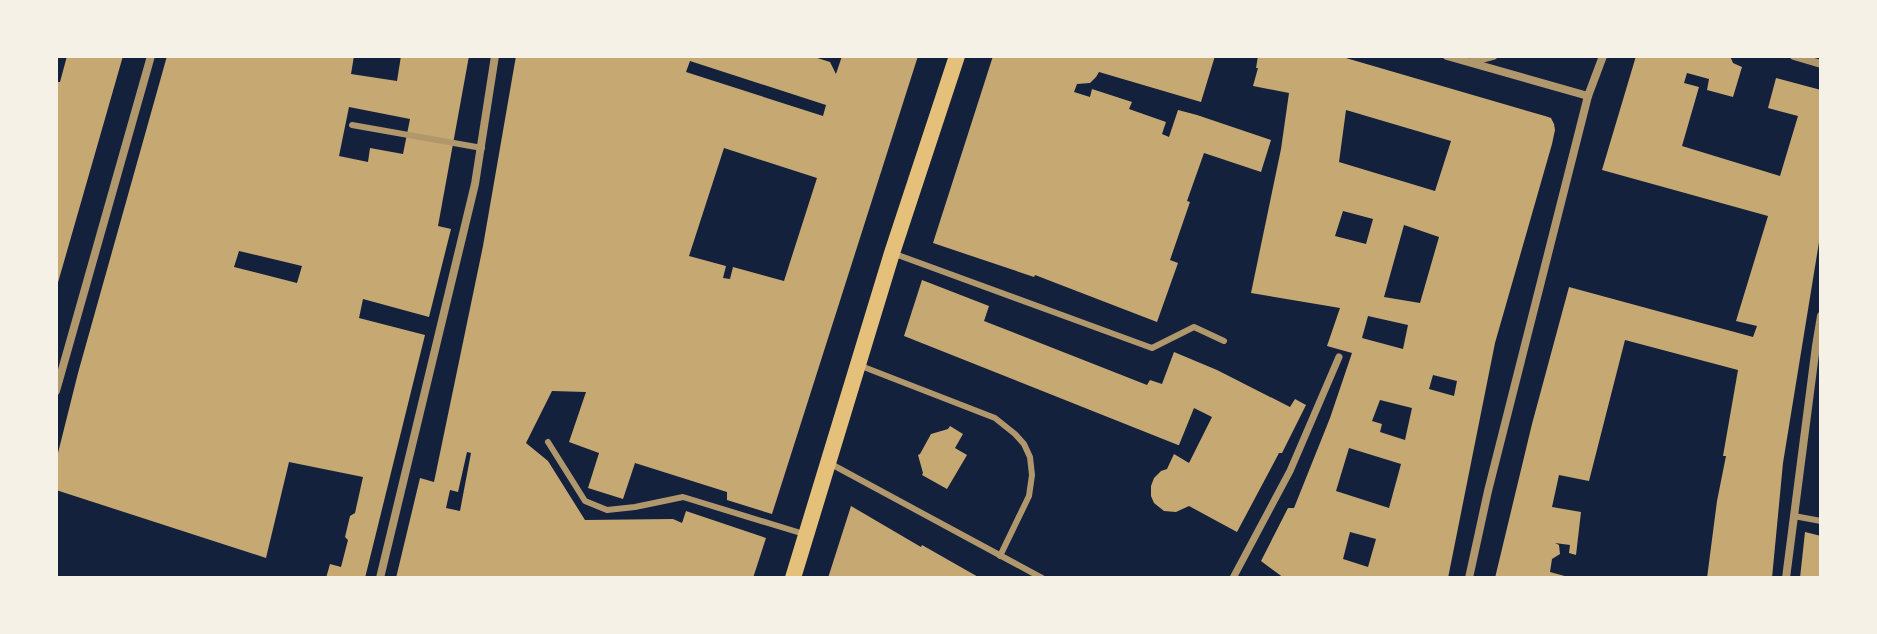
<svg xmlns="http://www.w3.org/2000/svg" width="1877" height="634" font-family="'Alegreya Sans',sans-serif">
	<rect width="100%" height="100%" fill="#14213d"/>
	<g fill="#c6a872" fill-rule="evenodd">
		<polygon points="67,56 123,56 57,286 56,82 60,82"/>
		<path d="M167,56H354L351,74L397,81L401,56H469L438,226L451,229L429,317L363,299L359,318L425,335L365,578H326L330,564L341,567L348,540L345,537L350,516L355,513L363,477L289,462L266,558L56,490V461L78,373ZM349,107L410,119L403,154L370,148L368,162L339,156ZM239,251L302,266L297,283L234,267Z"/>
		<path d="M516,56H811L830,62L836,74L842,56H918L772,514L727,500V492L635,463L623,499L588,488L599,453L569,442L586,392L552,391L526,443L548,461L585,520L673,519L682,523L686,511L766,538L753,578H396L420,478L434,482L483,246ZM690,61L826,105L823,116L686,72ZM724,148L817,178L784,281L733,267L730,279L723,278L726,266L689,256ZM467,452L471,453L460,511L446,508L450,490L458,492Z"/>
		<polygon points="993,56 1215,56 1201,102 1099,72 1096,77 1090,83 1077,84 1074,92 1090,97 1092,89 1132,102 1129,109 1166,122 1162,134 1169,137 1178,110 1197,115 1271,140 1261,172 1204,153 1187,201 1190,202 1170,260 1178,263 1157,322 1035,275 1034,277 933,243"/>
		<path d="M1258,56H1339L1545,116L1551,118L1554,124L1555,130L1552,144L1495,343L1448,578L1322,577L1284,578L1261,561L1288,508H1294L1330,418L1352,353L1327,346L1340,308L1251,293L1281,149L1289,93L1253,86L1258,68H1256ZM1346,110L1451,141L1435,191L1339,162ZM1343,211L1373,219L1366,244L1335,236ZM1404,225L1439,237L1420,303L1384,297ZM1368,316L1408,325L1403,349L1362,338ZM1433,375L1457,381L1454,396L1429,389ZM1380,400L1412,408L1405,440L1380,432L1382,424L1372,421ZM1349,448L1401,464L1389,508L1336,491ZM1350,532L1376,539L1368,567L1343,559Z"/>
		<polygon points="1636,56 1730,56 1733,63 1742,67 1733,97 1707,90 1709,79 1687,73 1684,83 1699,87 1682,146 1780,176 1798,116 1768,108 1776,78 1821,90 1821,230 1783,463 1772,578 1707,578 1717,501 1726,456 1723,456 1738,370 1625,340 1589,481 1559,475 1552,507 1581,512 1576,555 1569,553 1570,545 1555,543 1559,545 1560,554 1552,559 1550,572 1572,578 1495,578 1532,424 1569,287 1753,337 1757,326 1736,321 1768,216 1602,170"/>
		<polygon points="922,280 989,306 984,321 1147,385 1150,380 1162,384 1174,352 1217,370 1290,407 1295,399 1306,405 1282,453 1279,453 1237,532 1189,506 1176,512 1164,511 1154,503 1151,496 1151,486 1154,478 1161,471 1167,469 1174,454 1189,463 1212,417 1194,408 1179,445 1178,445 904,336"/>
		<polygon points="950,426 963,434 955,448 967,455 947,489 922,475 923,473 918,455 920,454 931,434 948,429"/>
		<polygon points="851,506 921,547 922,545 980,578 828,578"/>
		<polygon points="1805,532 1821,536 1821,578 1800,578"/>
	</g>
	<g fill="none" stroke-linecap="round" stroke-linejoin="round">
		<g stroke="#b1986c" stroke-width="6">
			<polyline points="352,125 482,148"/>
			<polyline points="895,254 1152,348 1194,327 1224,341"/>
			<polyline points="861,366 995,418 1015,434 1024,444 1030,457 1032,475 1029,496 1000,556"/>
			<polyline points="548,442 585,501 607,510 635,507 683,497 804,534"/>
			<polyline points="831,464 1042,578"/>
			<polyline points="1794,516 1821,521"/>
		</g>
		<polyline stroke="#b1986c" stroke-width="7" points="1233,578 1290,471 1339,357"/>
		<g stroke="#b1986c" stroke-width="8">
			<polyline points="1447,56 1588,96"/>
			<polyline points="1794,56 1821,64"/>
			<polyline points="1471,62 1493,56"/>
			<polyline points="56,391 151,56"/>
			<polyline points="380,578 475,184 495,56"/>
			<polyline points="1469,578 1488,491 1588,96 1603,56"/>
			<polyline points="1786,578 1816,346 1821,316"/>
		</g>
		<polyline stroke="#e5c07b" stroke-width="16" points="793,578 892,253 957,56"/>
	</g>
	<rect width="1877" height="634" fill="none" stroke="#f6f1e7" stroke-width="116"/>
</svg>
